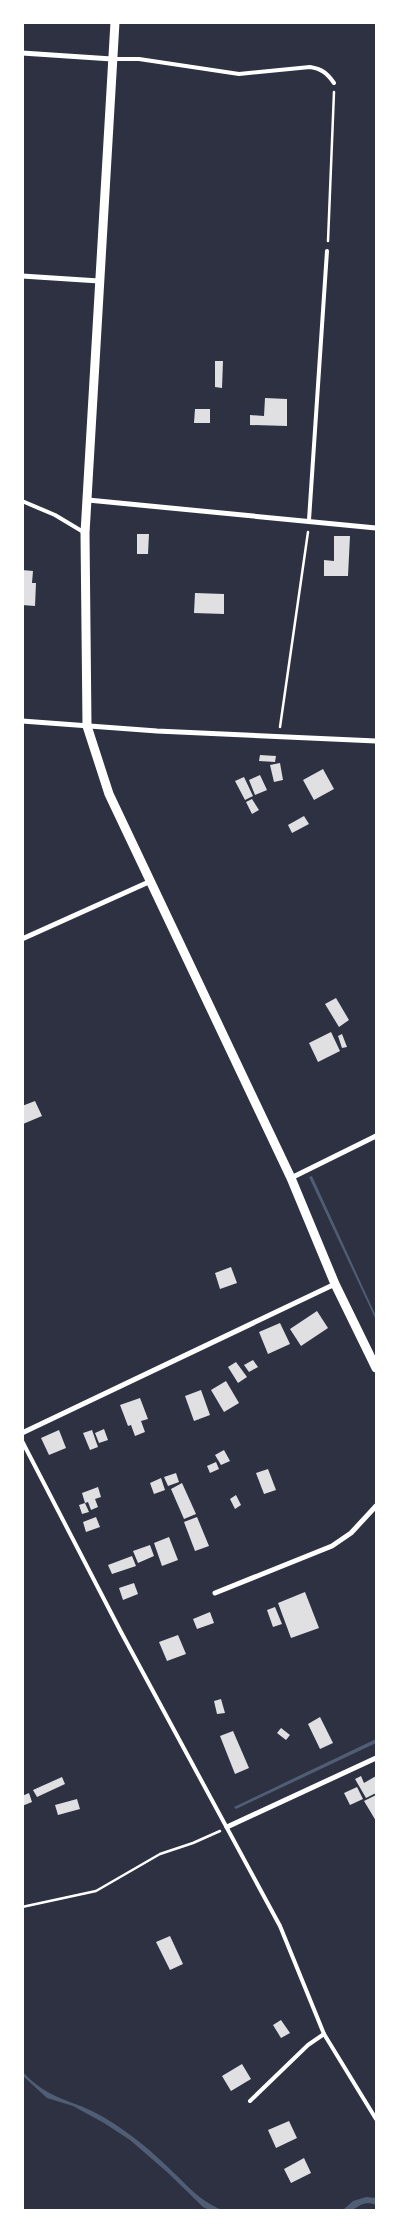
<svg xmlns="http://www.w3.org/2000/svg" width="399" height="2233" font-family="'Fira Sans',sans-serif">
	<rect width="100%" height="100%" fill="#2d3142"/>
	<g fill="#4f5d75">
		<polygon points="312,1176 376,1316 376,1320 309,1177"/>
		<polygon points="376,1739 376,1743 236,1809 234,1807"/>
		<path d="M22,2071C48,2101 74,2099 105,2118C130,2133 153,2152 174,2173C192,2190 198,2199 222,2210H209L203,2207L167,2172L130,2140L104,2123L73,2106L47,2098L23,2076Z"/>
		<path d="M366,2197L376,2198V2205C367,2201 361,2204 353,2210H343L353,2201Z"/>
	</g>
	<g fill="#e0e0e3">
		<polygon points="215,361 223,361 222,388 215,387"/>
		<polygon points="265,398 287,399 287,426 250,425 250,415 264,416"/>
		<polygon points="195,409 210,409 210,423 194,423"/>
		<polygon points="137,534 149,534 148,554 137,554"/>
		<polygon points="334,536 350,536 348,576 324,576 324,560 334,561"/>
		<polygon points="22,570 33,571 32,583 36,583 35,606 22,605"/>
		<polygon points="195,593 224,594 224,614 194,613"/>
		<polygon points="260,755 276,756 275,762 259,761"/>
		<polygon points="280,763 283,780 274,782 270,765"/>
		<polygon points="323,769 334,789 314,800 303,780"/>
		<polygon points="260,775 267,790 255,795 249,780"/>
		<polygon points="244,777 253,796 245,800 235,781"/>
		<polygon points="252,799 259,810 252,814 246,802"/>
		<polygon points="304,816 309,824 292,833 288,825"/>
		<polygon points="336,998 349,1020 339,1027 325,1004"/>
		<polygon points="331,1032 340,1051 318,1062 309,1043"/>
		<polygon points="342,1034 347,1047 342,1048 338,1036"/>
		<polygon points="35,1101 42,1116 23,1124 22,1106"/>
		<polygon points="231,1267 237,1283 220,1289 215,1273"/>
		<polygon points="317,1311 328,1328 301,1346 290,1329"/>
		<polygon points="280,1323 290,1344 268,1354 259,1332"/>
		<polygon points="253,1360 258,1367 249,1372 244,1365"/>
		<polygon points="236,1362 247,1377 238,1383 228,1367"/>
		<polygon points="226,1381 239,1403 224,1412 211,1390"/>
		<polygon points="201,1390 210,1415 194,1421 185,1396"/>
		<polygon points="140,1398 148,1419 141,1421 145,1432 135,1436 131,1425 128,1426 120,1405"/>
		<polygon points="104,1429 108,1440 99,1443 95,1433"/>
		<polygon points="59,1430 66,1448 49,1455 41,1438"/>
		<polygon points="92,1430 98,1447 90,1450 83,1433"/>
		<polygon points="224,1450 230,1461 221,1465 215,1455"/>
		<polygon points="216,1462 219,1469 210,1473 207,1466"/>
		<polygon points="268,1469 276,1490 264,1494 256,1473"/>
		<polygon points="176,1473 179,1482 168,1486 164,1477"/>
		<polygon points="161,1478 165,1490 154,1494 150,1483"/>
		<polygon points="182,1483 196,1514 184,1519 171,1489"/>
		<polygon points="98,1487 101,1497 95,1499 98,1507 91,1510 88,1502 85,1503 82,1493"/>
		<polygon points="236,1495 241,1505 235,1509 230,1499"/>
		<polygon points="85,1503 89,1512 82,1514 79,1505"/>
		<polygon points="96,1517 100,1527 86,1532 83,1522"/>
		<polygon points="197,1517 209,1546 195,1551 184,1522"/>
		<polygon points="169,1537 178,1560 162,1566 154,1543"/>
		<polygon points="150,1545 154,1556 138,1563 133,1551"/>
		<polygon points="132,1556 136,1566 112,1574 108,1565"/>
		<polygon points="134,1583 138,1594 123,1600 119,1588"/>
		<polygon points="305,1592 319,1628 291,1638 278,1603"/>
		<polygon points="275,1607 282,1624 273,1627 267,1610"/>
		<polygon points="210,1612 214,1623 197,1629 193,1619"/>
		<polygon points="178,1635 186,1654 167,1661 159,1642"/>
		<polygon points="221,1699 225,1713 217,1714 214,1701"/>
		<polygon points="320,1717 333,1743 320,1749 308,1724"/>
		<polygon points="281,1728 290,1735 286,1740 277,1733"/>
		<polygon points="233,1731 249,1768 235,1774 220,1736"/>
		<polygon points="361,1776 364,1783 376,1776 376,1793 366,1798 355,1779"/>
		<polygon points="62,1777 65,1784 37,1797 33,1790"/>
		<polygon points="357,1787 363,1799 350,1805 344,1793"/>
		<polygon points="29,1793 32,1802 22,1806 22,1796"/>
		<polygon points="376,1795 376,1821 364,1801"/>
		<polygon points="77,1799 80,1809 58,1815 55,1805"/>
		<polygon points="170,1936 183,1964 170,1970 156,1942"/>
		<polygon points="281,2020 290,2033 281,2038 273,2025"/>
		<polygon points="242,2064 251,2079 231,2091 222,2076"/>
		<polygon points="289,2121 297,2138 276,2148 268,2130"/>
		<polygon points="304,2158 311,2173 291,2183 284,2169"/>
	</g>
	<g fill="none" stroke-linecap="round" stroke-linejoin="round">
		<g stroke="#fff" stroke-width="2.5">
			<polyline points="328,241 334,92"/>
			<polyline points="280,727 308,532"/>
			<polyline points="22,1907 96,1891 160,1854 193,1843 220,1831"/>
		</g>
		<g stroke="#fff" stroke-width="4">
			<path d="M114,59H139L239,74L310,67C322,69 327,73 334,83"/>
			<polyline points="22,501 55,515 85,533"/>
			<polyline points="309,520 327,251"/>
			<polyline points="22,1441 121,1632 280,1926 324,2034 376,2119"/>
			<polyline points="250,2101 308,2045 324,2034"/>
		</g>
		<g stroke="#fff" stroke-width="5">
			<polyline points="22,53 112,59"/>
			<polyline points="22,276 99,281"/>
			<polyline points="88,500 376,528"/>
			<polyline points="22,721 157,731 376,741"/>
			<polyline points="22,939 151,881"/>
			<polyline points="291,1178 376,1136"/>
			<polyline points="22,1433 335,1284"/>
			<polyline points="215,1593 332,1546 351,1533 376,1506"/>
			<polyline points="227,1827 376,1758"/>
		</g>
		<polyline stroke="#fff" stroke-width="9" points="115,22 85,533 87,726 109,794 291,1178 335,1284 376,1368"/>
	</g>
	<rect width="399" height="2233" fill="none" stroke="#ffffff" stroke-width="48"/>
</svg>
